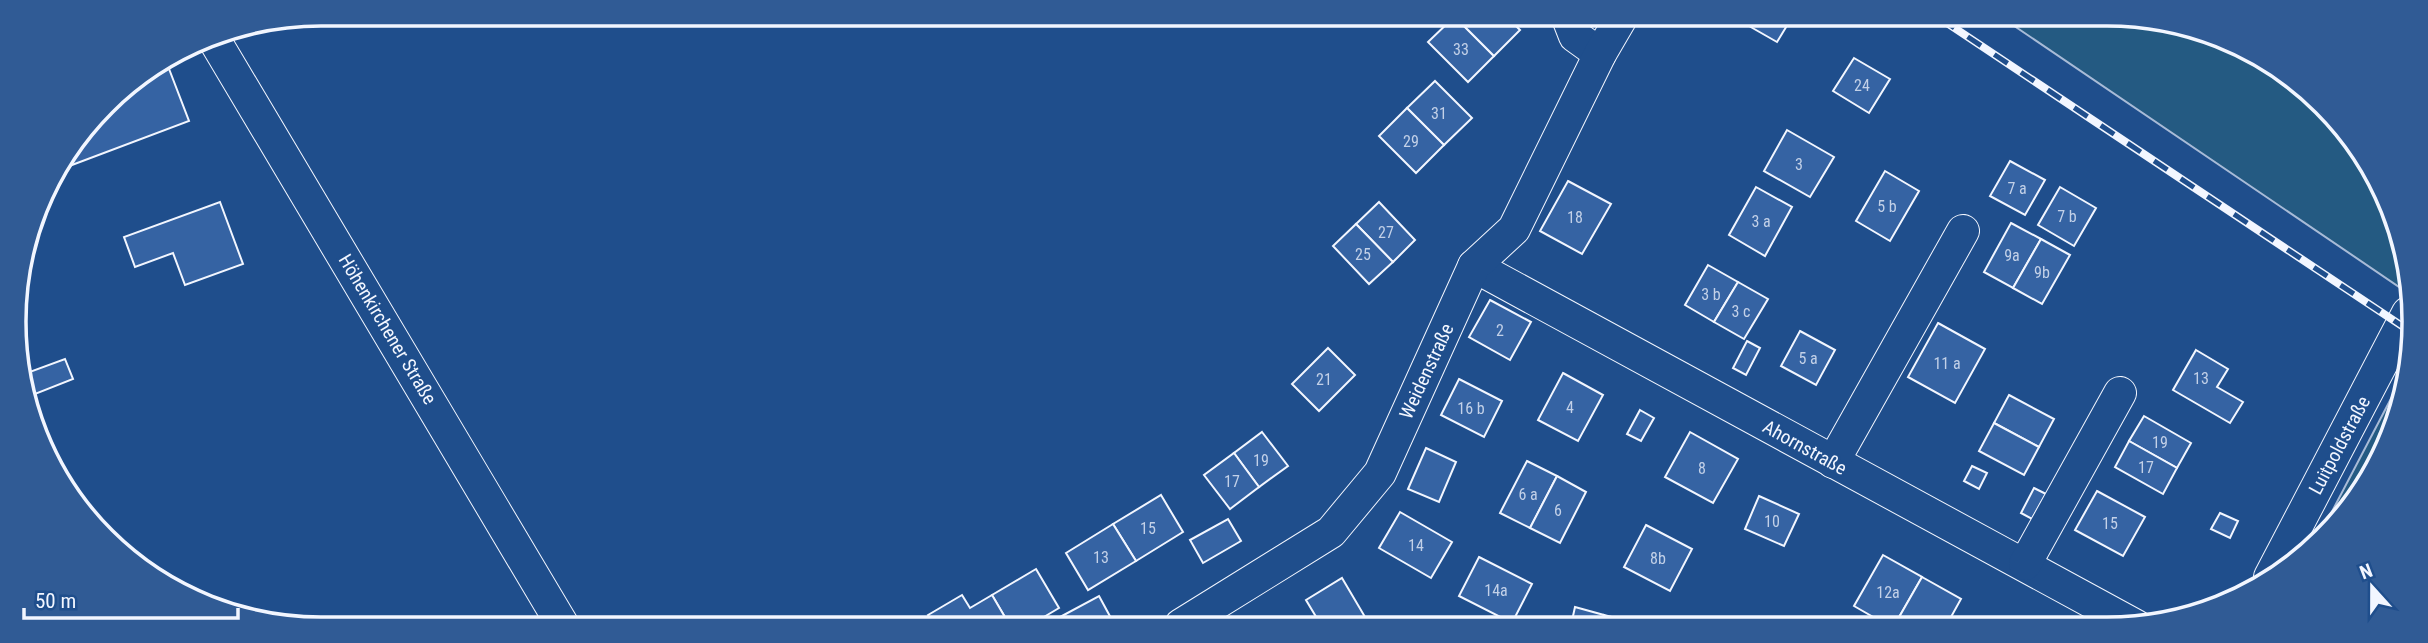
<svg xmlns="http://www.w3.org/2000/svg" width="2428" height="643" font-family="'Roboto Condensed',sans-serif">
	<rect width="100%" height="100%" fill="#1f4e8c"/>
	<g fill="#245a82" stroke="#a8bbd7" stroke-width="2">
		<polygon points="2004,19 2166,20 2277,66 2362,150 2408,261 2408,293"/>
		<polygon points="2408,366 2408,381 2382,458 2324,539 2314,546"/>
	</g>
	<g fill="#3563a3" stroke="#f2f6ff" stroke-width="2">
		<polygon points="1453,18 1456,18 1494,56 1468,82 1428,42"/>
		<polygon points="1456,18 1508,18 1520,30 1494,56"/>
		<polygon points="1735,18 1791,19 1777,42"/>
		<polygon points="1854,58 1890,79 1869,113 1833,91"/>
		<polygon points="166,61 189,121 56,171 118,91"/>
		<polygon points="1435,81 1472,118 1444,145 1407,108"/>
		<polygon points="1407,108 1444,145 1416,173 1379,136"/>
		<polygon points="1787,130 1834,157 1810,197 1764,171"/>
		<polygon points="2010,161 2045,180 2025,215 1990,196"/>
		<polygon points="1885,171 1919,191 1890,241 1856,221"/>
		<polygon points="1568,181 1611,204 1582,254 1540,231"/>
		<polygon points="1756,187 1792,207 1765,256 1729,235"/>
		<polygon points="2060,187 2096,208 2074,246 2038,225"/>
		<polygon points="220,202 243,264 185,285 173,253 135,267 124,237"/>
		<polygon points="1379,202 1415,240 1393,262 1356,224"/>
		<polygon points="2011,223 2041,239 2013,288 1984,272"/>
		<polygon points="1356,224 1393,262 1369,284 1333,246"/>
		<polygon points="2041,239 2070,255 2042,304 2013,288"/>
		<polygon points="1708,265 1738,282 1714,322 1685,305"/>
		<polygon points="1738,282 1768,299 1744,339 1714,322"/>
		<polygon points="1490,300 1531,322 1510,360 1469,337"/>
		<polygon points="1938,323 1985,349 1955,403 1908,377"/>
		<polygon points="1800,331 1835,350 1816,385 1781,366"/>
		<polygon points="1747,341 1760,348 1746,375 1733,368"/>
		<polygon points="1328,348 1355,375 1319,411 1292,384"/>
		<polygon points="2196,350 2228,369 2217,387 2243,402 2230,423 2173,390"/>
		<polygon points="65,359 73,379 30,396 24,374"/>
		<polygon points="1563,373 1603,395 1578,441 1538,420"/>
		<polygon points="1459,379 1502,401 1484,437 1441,415"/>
		<polygon points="2009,395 2054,419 2039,447 1994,423"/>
		<polygon points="1640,410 1654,418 1641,441 1627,434"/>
		<polygon points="2144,416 2191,443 2177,468 2129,441"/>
		<polygon points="1994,423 2039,447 2024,475 1979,451"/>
		<polygon points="1262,432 1288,466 1259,487 1234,453"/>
		<polygon points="1690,432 1738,459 1713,503 1665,477"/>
		<polygon points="2129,441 2177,468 2163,494 2115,467"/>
		<polygon points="1426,448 1456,462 1439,502 1408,489"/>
		<polygon points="1234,453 1259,487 1230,509 1204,475"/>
		<polygon points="1527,461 1557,476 1530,528 1500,513"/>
		<polygon points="1972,466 1987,473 1979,489 1964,481"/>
		<polygon points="1557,476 1586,492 1560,543 1530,528"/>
		<polygon points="2034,488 2046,494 2032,519 2021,513"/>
		<polygon points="2097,491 2145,517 2123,556 2075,530"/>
		<polygon points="1161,495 1183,532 1136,561 1113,524"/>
		<polygon points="1759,496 1799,514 1784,546 1745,529"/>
		<polygon points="1400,512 1452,542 1431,578 1379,548"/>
		<polygon points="2220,513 2238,521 2230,538 2211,529"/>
		<polygon points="1228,519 1241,541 1203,563 1190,540"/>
		<polygon points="1113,524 1136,561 1088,590 1066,553"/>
		<polygon points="1646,525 1692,549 1670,591 1624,567"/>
		<polygon points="1883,555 1922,577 1894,626 1889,626 1854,606"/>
		<polygon points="1479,557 1532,584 1512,623 1459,596"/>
		<polygon points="1036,569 1059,608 1032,624 1009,624 992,595"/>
		<polygon points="1922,577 1961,599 1946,626 1894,626"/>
		<polygon points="1342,578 1368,622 1362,625 1321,625 1306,600"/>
		<polygon points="962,595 970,608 992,595 1009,624 933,624 928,615"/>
		<polygon points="1099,596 1112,620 1104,625 1064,625 1060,617"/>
		<polygon points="1575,607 1604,615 1601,625 1571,625"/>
		<polygon points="1604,615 1631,622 1630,626 1601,625"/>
	</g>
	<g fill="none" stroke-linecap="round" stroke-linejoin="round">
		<g stroke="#f2f6ff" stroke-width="34">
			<g id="minor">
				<polyline points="1568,18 1575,36 1600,54"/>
				<polyline points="212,36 562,624"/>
				<polyline points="1474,266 2136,626"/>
				<polyline points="1833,462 1963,231"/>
				<polyline points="2025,564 2120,393"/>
				<polyline points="2270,577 2408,313"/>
				<polyline points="1181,625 1331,532 1380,473 1474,266 1514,229 1600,54 1621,18"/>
			</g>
		</g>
		<use href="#minor" stroke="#1f4e8c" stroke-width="32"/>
		<g stroke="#f2f6ff" stroke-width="8">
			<polyline id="rail" points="1941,19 2408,330"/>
		</g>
		<use href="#rail" stroke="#1f4e8c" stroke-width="5" stroke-dasharray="16" stroke-linecap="butt"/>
	</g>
	<g text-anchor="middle" stroke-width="5" stroke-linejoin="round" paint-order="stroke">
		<g font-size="16" fill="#c3d1e8">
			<text x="1461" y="55">33</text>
			<text x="1862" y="91">24</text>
			<text x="1439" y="119">31</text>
			<text x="1411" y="147">29</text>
			<text x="1799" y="170">3</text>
			<text x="2017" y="194">7 a</text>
			<text x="1887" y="212">5 b</text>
			<text x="2067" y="222">7 b</text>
			<text x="1575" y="223">18</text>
			<text x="1761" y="227">3 a</text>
			<text x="1386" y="238">27</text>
			<text x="1363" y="260">25</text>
			<text x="2012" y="261">9a</text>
			<text x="2042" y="278">9b</text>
			<text x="1711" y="300">3 b</text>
			<text x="1741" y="317">3 c</text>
			<text x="1500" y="336">2</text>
			<text x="1808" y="364">5 a</text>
			<text x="1947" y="369">11 a</text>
			<text x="2201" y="384">13</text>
			<text x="1324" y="385">21</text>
			<text x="1570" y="413">4</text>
			<text x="1471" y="414">16 b</text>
			<text x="2160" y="448">19</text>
			<text x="1261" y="466">19</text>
			<text x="2146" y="473">17</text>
			<text x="1702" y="474">8</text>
			<text x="1232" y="487">17</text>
			<text x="1528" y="500">6 a</text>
			<text x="1558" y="516">6</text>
			<text x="1772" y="527">10</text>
			<text x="2110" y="529">15</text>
			<text x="1148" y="534">15</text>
			<text x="1416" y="551">14</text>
			<text x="1101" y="563">13</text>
			<text x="1658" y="564">8b</text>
			<text x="1496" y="596">14a</text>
			<text x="1888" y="598">12a</text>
		</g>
		<g font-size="19" fill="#f2f6ff" stroke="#1f4e8c">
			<text transform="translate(388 329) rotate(59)" y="7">Höhenkirchener Straße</text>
			<text transform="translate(1426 371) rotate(-65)" y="7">Weidenstraße</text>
			<text transform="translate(2339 445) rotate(-62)" y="7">Luitpoldstraße</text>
			<text transform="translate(1805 447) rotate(29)" y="7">Ahornstraße</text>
		</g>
	</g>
	<path d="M0 0H2428V643H0ZM321 26H2107A295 295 0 0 1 2402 321V322A295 295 0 0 1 2107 617H321A295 295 0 0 1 26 322V321A295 295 0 0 1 321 26Z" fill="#305b95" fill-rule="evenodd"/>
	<path fill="none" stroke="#f2f6ff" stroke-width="3.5" d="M321 26H2107A295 295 0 0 1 2402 321V322A295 295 0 0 1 2107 617H321A295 295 0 0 1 26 322V321A295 295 0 0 1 321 26Z"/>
	<g transform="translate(2372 587) rotate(339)" stroke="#1f4e8c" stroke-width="5" paint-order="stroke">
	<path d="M0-5L12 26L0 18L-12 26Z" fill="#f2f6ff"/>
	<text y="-10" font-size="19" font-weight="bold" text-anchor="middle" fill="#f2f6ff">N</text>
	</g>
	<path d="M24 608v10h214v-10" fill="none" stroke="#f2f6ff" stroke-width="3.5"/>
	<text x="35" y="608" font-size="21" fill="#f2f6ff" stroke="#1f4e8c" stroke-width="5" paint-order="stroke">50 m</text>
</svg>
